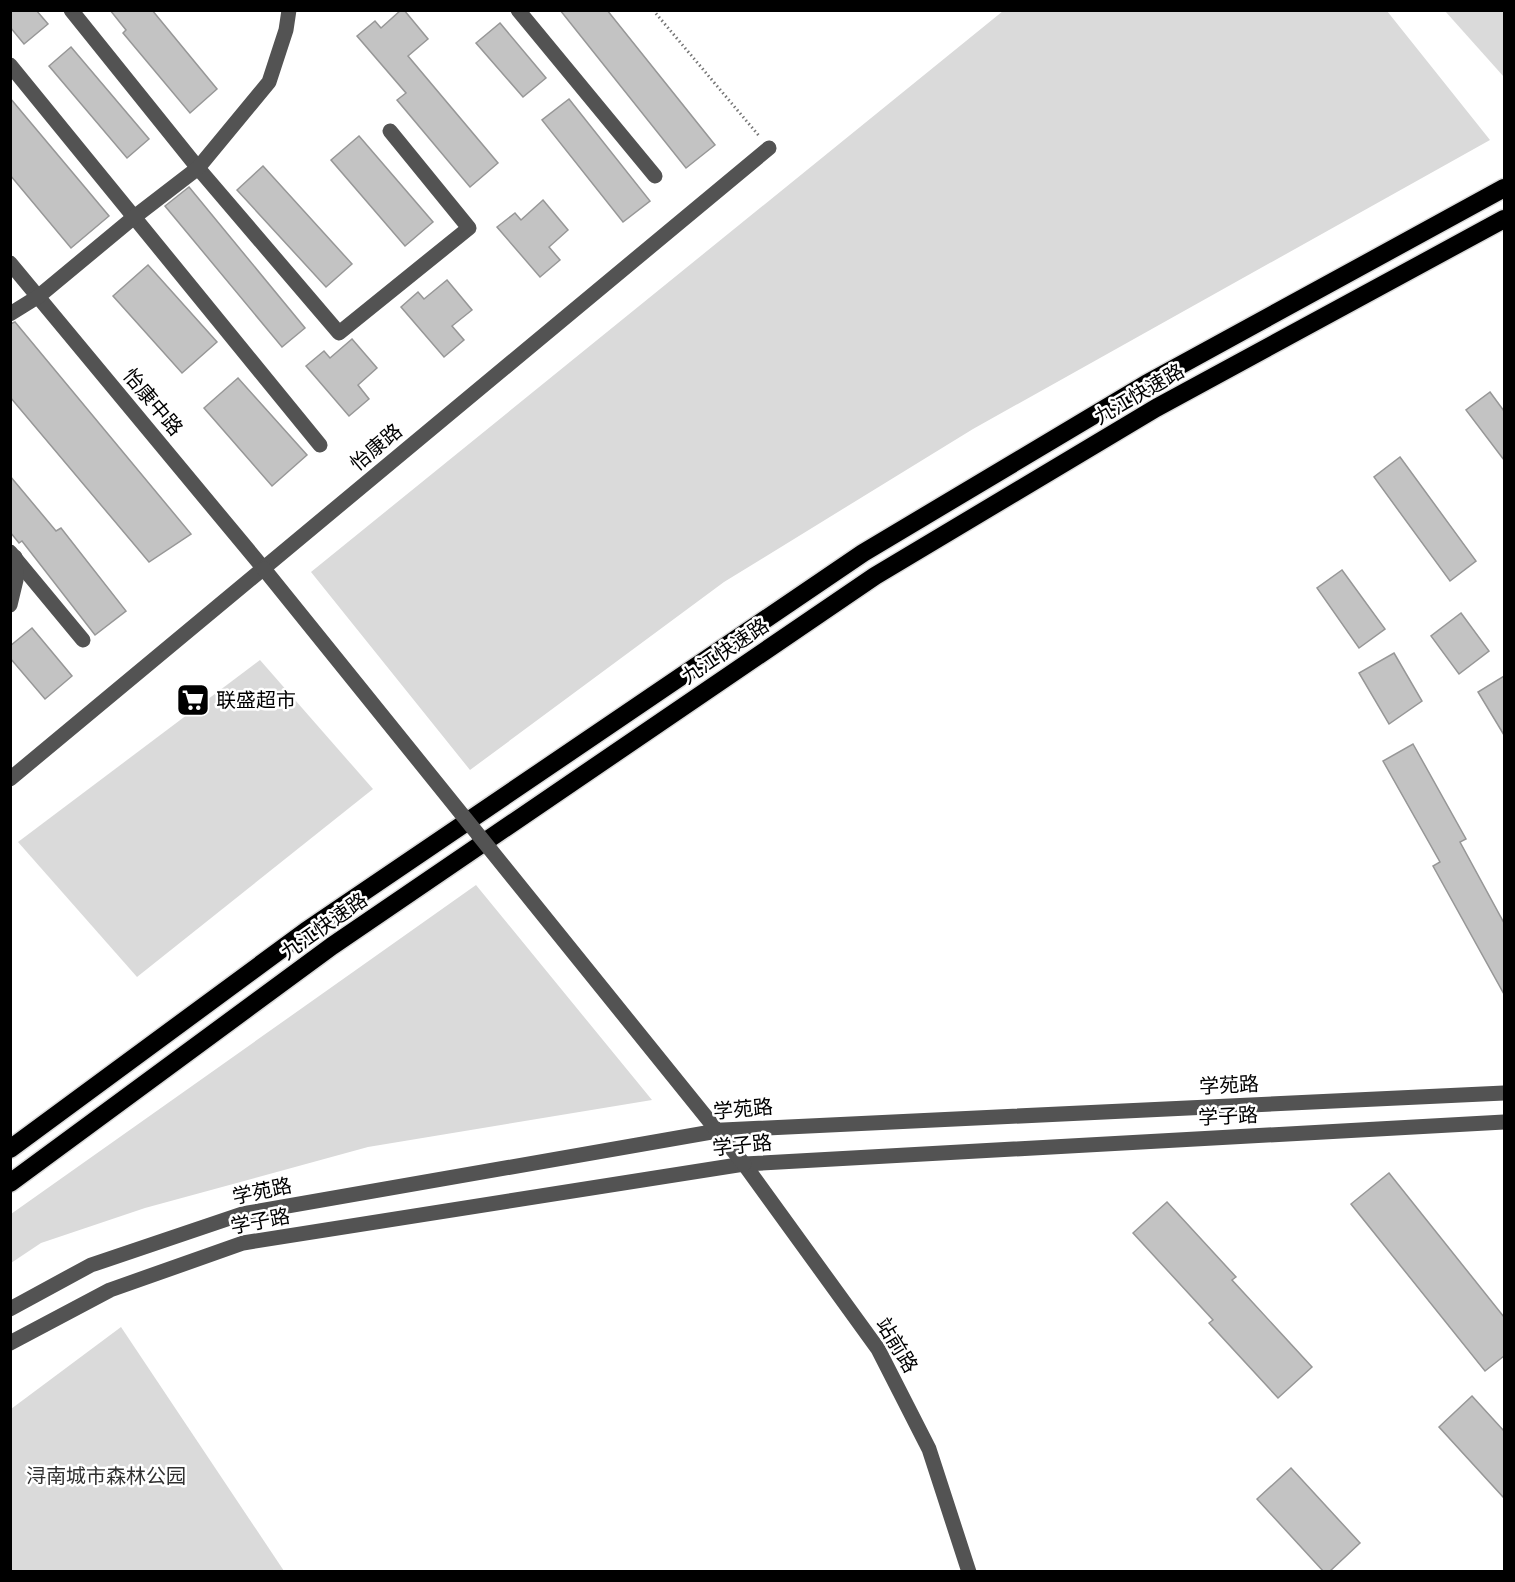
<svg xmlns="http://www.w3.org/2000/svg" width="1515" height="1582" font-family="Overpass,'Noto Sans SC',sans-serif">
	<rect width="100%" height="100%" fill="#fff"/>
	<g fill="#dadada">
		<polygon points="1003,11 1387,11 1490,140 973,429 724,582 470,770 311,572"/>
		<polygon points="1445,11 1504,11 1504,77"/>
		<polygon points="260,660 373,789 137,977 18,842"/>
		<polygon points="476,885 652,1100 368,1147 145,1208 41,1243 11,1263 11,1214"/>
		<polygon points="121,1327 284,1571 11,1571 11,1409"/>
	</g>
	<g fill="#c3c3c3" stroke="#979797" stroke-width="1.5">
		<polygon points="10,10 36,10 48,24 24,44 10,27"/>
		<polygon points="110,10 152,10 217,89 190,113 123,33 126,30"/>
		<polygon points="401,10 404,10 428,39 408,56 498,163 470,187 397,100 406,93 357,36 375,21 381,28"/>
		<polygon points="560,10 607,10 715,145 686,168"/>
		<polygon points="500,23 546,78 523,97 476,43"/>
		<polygon points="71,47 149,139 127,158 49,66"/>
		<polygon points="10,98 109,216 71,248 10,175"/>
		<polygon points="569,99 650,201 623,222 542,120"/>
		<polygon points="359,136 433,222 405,246 331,160"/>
		<polygon points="263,166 352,264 326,287 237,190"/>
		<polygon points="189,187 305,328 282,347 165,206"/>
		<polygon points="543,200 568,230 549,247 560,260 540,277 497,227 515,213 521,220"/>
		<polygon points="148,265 217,342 182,373 113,296"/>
		<polygon points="447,280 472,310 452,326 464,340 444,357 401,307 418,292 424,299"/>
		<polygon points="15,322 191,534 149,562 10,397 10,324"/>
		<polygon points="352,339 377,368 358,385 369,399 349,416 306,366 324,351 330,358"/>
		<polygon points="238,378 307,455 272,486 204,408"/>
		<polygon points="1490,392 1504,411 1504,460 1466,410"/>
		<polygon points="1400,457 1476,561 1450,581 1374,477"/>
		<polygon points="10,476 56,531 61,528 126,611 95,635 22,541 19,543 10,532"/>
		<polygon points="1342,570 1385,629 1359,648 1317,588"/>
		<polygon points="1461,613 1489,651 1459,674 1431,636"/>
		<polygon points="32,628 72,676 45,699 10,658 10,646"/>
		<polygon points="1394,653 1422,701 1389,724 1359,673"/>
		<polygon points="1504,676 1504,735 1478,692"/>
		<polygon points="1413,744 1466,839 1460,842 1504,923 1504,994 1433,866 1440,862 1383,761"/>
		<polygon points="1389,1173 1504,1317 1504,1356 1485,1371 1351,1204"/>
		<polygon points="1167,1202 1236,1277 1232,1280 1312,1367 1278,1398 1209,1323 1213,1320 1133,1233"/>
		<polygon points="1472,1396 1504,1431 1504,1498 1439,1427"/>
		<polygon points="1291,1468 1360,1543 1329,1572 1324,1572 1257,1499"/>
	</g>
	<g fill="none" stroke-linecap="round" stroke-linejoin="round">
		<g stroke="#dbdbdb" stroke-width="21">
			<g id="highway">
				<polyline points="10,1149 306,931 863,553 1146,384 1504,188"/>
				<polyline points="10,1183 332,946 875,576 1156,408 1504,219"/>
			</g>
		</g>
		<polyline stroke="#757575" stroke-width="3" stroke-dasharray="1.5 3" stroke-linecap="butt" points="653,10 760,137"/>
		<g stroke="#535353" stroke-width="15">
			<polyline points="71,10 198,168 339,333 469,228 390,131"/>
			<polyline points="518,10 655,176"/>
			<polyline points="10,65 320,445"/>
			<polyline points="10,263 264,569"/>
			<polyline points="10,314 39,296 133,218 198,168 269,82 286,30 289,10"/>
			<polyline points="10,552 83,640"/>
			<polyline points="10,605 16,580 15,557"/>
			<polyline points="10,779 769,148"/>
			<polyline points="744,1164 878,1349 929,1449 969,1572"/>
			<polyline points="10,1309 91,1265 242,1214 723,1130 1504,1093"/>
			<polyline points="10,1343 110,1290 243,1243 744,1164 1504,1122"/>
		</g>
		<use href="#highway" stroke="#000" stroke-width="18"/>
		<polyline stroke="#535353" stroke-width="15" points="264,569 744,1164"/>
	</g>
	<defs>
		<g id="supermarket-square" transform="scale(1.725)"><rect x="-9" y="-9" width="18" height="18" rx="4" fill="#000" stroke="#fff"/><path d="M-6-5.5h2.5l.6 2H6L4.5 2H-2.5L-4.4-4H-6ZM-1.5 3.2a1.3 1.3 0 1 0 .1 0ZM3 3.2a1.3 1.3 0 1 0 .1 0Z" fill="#fff"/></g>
	</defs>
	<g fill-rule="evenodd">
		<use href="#supermarket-square" x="193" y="700"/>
	</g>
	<g text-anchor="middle" stroke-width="5" stroke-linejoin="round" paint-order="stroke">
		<g font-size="20" fill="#000" stroke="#fff">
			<text transform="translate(1139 394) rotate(-30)" y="7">九江快速路</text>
			<text transform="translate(153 402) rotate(50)" y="7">怡康中路</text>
			<text transform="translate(376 447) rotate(-40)" y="7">怡康路</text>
			<text transform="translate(725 651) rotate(-34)" y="7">九江快速路</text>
			<text transform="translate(324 926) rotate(-35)" y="7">九江快速路</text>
			<text transform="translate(1229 1085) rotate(-3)" y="7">学苑路</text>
			<text transform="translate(743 1109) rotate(-5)" y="7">学苑路</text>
			<text transform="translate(1228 1116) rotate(-3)" y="7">学子路</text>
			<text transform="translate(742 1145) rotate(-6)" y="7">学子路</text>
			<text transform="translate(262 1191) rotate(-12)" y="7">学苑路</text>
			<text transform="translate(260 1221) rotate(-11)" y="7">学子路</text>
			<text transform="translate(897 1345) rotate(59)" y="7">站前路</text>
		</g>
		<g font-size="20" fill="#000" stroke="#fff" text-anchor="start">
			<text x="216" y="707">联盛超市</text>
		</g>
		<g font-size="20" fill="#313131" stroke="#fff">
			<text x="106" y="1483">浔南城市森林公园</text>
		</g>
	</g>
	<rect width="1515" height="1582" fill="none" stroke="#000000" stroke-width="24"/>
</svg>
